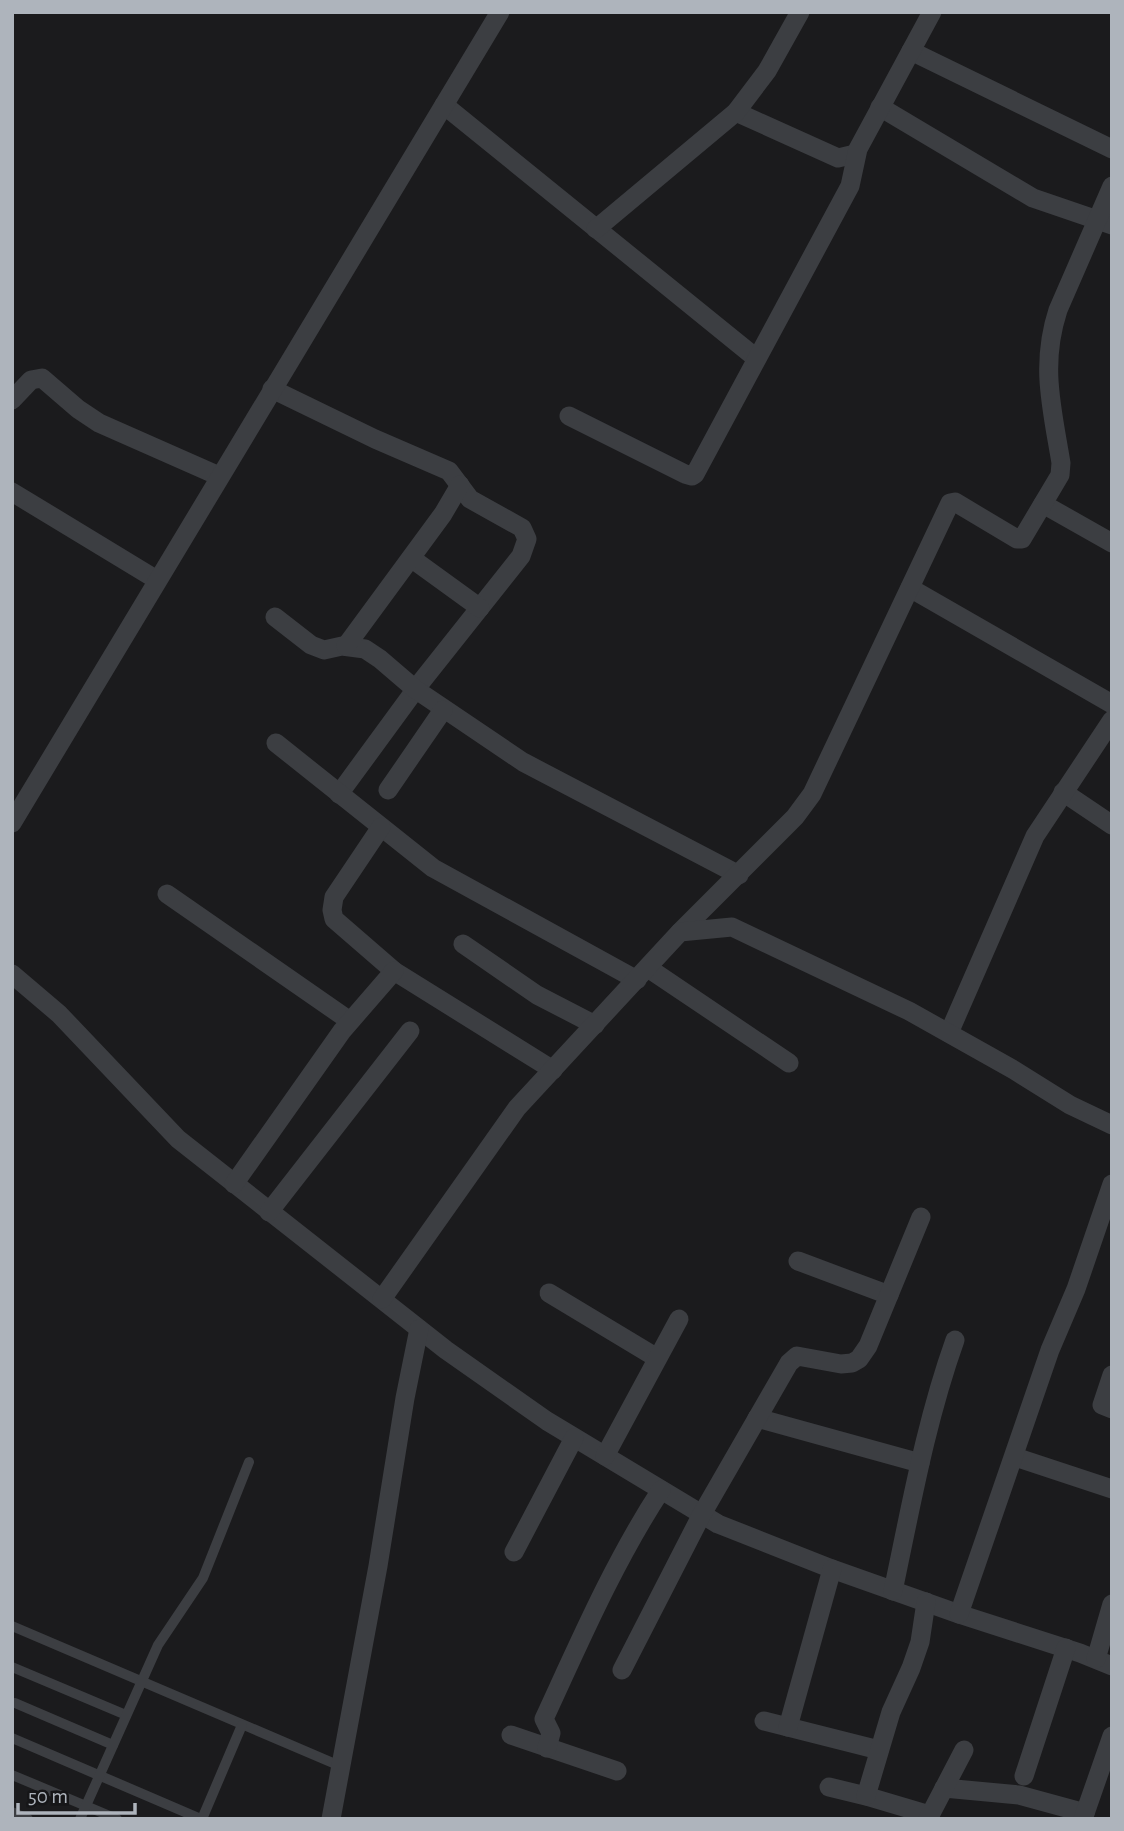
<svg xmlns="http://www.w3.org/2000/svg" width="1124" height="1831" font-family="'Alegreya Sans',sans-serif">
	<rect width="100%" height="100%" fill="#1b1b1d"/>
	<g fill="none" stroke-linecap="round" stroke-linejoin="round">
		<g stroke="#3c3e42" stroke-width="10">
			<polyline points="12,1626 340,1766"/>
			<polyline points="12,1667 126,1715"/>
			<polyline points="15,1703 113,1745"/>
			<polyline points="12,1738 201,1819"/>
			<polyline points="12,1775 117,1819"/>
			<polyline points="12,1812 28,1819"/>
			<polyline points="80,1819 158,1645 203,1578 249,1462"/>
			<polyline points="202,1819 242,1725"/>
		</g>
		<g stroke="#3c3e42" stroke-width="19">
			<polyline points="911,51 1112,149"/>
			<polyline points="444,105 756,358"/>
			<polyline points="880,107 1033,198 1112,225"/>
			<polyline points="736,112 838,158 855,154"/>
			<polyline points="596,229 736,112 767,71 800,12"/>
			<polyline points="272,389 375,439 449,471 470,499 522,528 527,539 521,556 421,682 339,794"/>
			<polyline points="12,400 31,380 42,378 78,409 99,423 219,476"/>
			<polyline points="569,416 685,474 692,476 695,474 850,186 858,149 932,12"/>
			<polyline points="12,492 157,580"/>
			<polyline points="1043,504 1112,543"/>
			<polyline points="411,558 480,608"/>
			<polyline points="910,588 1112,704"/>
			<polyline points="275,617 311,645 324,650 342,646 365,649 380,659 415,689 523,762 739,875"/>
			<polyline points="346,646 443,514 460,485"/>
			<polyline points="276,743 433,868 637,980"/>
			<polyline points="388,790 443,710"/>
			<polyline points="1063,792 1112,825"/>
			<polyline points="12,823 500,12"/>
			<polyline points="381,827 334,897 332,910 334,919 394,971 553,1070"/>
			<polyline points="167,894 350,1021"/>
			<path d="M680,932L795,817L812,794L950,503L955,502L1017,539H1022L1060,475L1061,463C1052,408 1040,365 1058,310L1112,186"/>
			<polyline points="463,944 537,995 595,1025"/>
			<polyline points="648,968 789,1063"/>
			<polyline points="12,974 59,1014 178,1139 446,1350 547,1421 718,1524 832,1569 959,1614 1080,1653 1112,1666"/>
			<polyline points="949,1033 1035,836 1112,720"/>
			<polyline points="234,1184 342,1031 394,971"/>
			<polyline points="269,1212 410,1031"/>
			<polyline points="798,1261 889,1295"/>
			<polyline points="549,1293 657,1358"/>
			<polyline points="382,1299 517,1108 680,932 732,927 909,1011 1014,1070 1070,1105 1112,1125"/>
			<polyline points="1112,1375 1102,1405 1112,1409"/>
			<polyline points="757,1418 920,1463"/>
			<polyline points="605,1456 679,1319"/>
			<polyline points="1015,1457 1112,1489"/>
			<polyline points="514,1552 574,1438"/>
			<path d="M893,1591C911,1506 926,1421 955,1340"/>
			<polyline points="959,1614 1050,1350 1076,1289 1112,1184"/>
			<polyline points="1096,1659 1112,1604"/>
			<polyline points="622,1670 702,1514 789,1363 797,1356 841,1364 852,1363 859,1359 868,1346 921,1217"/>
			<polyline points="764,1721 879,1750"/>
			<polyline points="788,1727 832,1569"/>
			<polyline points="511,1735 617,1771"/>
			<path d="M547,1748L551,1733L544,1719C580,1641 614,1562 661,1490"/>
			<polyline points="1024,1776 1066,1648"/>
			<polyline points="829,1787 866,1796 930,1815"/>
			<polyline points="944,1788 1019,1795 1085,1813"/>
			<polyline points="866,1796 891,1712 911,1668 920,1642 926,1602"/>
			<polyline points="331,1819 378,1566 405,1398 419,1329"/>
			<polyline points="928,1819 964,1750"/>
			<polyline points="1083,1819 1112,1736"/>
		</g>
	</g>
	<rect width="1124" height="1831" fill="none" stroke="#aeb4bc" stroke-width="28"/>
	<path d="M18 1803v10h117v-10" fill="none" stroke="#aeb4bc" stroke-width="3.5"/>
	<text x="28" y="1803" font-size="21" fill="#aeb4bc" stroke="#161618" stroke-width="5" paint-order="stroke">50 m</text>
</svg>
